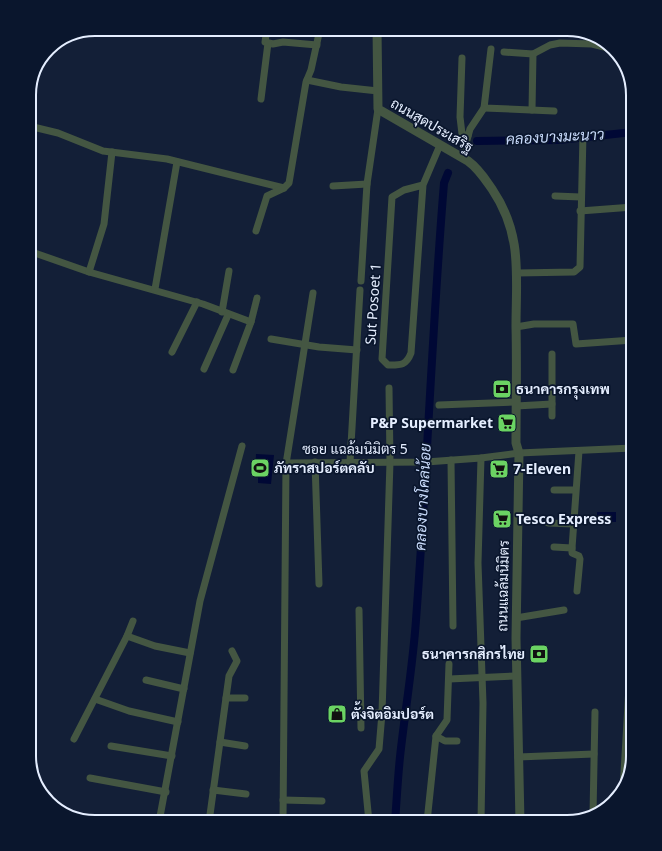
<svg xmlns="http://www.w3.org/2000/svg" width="662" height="851" font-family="'Noto Sans',Sarabun,sans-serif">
	<rect width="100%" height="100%" fill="#131f37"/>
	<g fill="#000835">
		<polygon points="256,454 274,455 271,484 258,483 258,473 255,473"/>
		<rect x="597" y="512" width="19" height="10"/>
	</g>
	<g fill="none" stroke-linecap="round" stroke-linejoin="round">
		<g stroke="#000835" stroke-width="8">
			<polyline points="477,141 559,140 633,132"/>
			<path d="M395,822C397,797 398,772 401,748C406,705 413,663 416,620C427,474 432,328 444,183L448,173"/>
		</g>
		<g stroke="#445642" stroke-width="7">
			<polyline points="267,29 265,42 273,44 283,42 317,45"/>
			<polyline points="334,29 350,32"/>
			<polyline points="491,49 484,108 554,111"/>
			<polyline points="504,52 533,54 550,45 560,43 592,44 612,49"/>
			<polyline points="462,58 460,117 462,134 468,136"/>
			<polyline points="307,80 341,87 378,91"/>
			<polyline points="261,99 268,43"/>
			<polyline points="532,110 533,54"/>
			<polyline points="29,126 58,133 103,151 167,159 284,188"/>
			<polyline points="462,158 470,129 484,108"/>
			<path d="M423,185L404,190L392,197L382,359L388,365C400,365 406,366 411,353L423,185L440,145"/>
			<polyline points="333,186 367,184"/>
			<polyline points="555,196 581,197"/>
			<polyline points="580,211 633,207"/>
			<polyline points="256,231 267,196 284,188 289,183 306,82 311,70 320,29"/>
			<polyline points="29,251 89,272 203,304 251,322 233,370"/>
			<polyline points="89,272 104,224 112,152"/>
			<polyline points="517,273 574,272 580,267 583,134"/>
			<polyline points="361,281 367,184 378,109"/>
			<polyline points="155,289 177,162"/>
			<polyline points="222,312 229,271"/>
			<polyline points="251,322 257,298"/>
			<polyline points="516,327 534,324 573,324 576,344 633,340"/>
			<polyline points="271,339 319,347 357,350"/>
			<polyline points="172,352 197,302"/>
			<polyline points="552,354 552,416"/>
			<polyline points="204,369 228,315"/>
			<polyline points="439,405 516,402"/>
			<polyline points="516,406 552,404"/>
			<polyline points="481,458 478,563 483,703 481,822"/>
			<polyline points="451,460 453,626"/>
			<polyline points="315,462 319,584"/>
			<polyline points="350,462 360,290"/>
			<polyline points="287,463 426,462 481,458 519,453 633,448"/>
			<polyline points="554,490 575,490"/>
			<polyline points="548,523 573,524"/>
			<polyline points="554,547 572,548"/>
			<polyline points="577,591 580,559 579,556 572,553 572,548 579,451"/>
			<polyline points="359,610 361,728"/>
			<polyline points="516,618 564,610"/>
			<polyline points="127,636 155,646 190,653"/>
			<polyline points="449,679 516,676"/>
			<polyline points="146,680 184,689"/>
			<polyline points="226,698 245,698"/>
			<polyline points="95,699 129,711 178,722"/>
			<polyline points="362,713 382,713"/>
			<polyline points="436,736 445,741 457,741"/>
			<polyline points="74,739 127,636 133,621"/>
			<polyline points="220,742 245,746"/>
			<polyline points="111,746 172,756"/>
			<polyline points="518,757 594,754"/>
			<polyline points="90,778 166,792"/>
			<polyline points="213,790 246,794"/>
			<polyline points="623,790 633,618"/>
			<polyline points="283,800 322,801"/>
			<polyline points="593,814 595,712"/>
			<polyline points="159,822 200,601 242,446"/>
			<polyline points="209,822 229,676 237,661 232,651"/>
			<polyline points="283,822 286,464 313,293"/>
			<polyline points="369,822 364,771 379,749 382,713 390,462 389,388"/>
			<polyline points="427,822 436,736 447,720 449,664"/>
		</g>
		<path stroke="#445642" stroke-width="9" d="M377,29L378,109L468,161C479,169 485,179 492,189C523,235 516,275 516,327C517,366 516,405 516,443L519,453L516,638L520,822"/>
	</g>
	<defs>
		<g id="bank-square" transform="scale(1)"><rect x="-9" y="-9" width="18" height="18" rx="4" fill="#6bd363" stroke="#0a162d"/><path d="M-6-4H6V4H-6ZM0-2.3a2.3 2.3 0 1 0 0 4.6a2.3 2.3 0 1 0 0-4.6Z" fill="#111"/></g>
		<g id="supermarket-square" transform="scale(1)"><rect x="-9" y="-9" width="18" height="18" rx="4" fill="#6bd363" stroke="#0a162d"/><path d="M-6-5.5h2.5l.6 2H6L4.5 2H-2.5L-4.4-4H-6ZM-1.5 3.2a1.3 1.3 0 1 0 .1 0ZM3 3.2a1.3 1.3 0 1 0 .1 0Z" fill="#111"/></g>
		<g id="stadium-square" transform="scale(1)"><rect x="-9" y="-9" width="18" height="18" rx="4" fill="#6bd363" stroke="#0a162d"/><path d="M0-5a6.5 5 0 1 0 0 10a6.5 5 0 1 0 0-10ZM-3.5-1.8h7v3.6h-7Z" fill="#111"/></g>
		<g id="shop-square" transform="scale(1)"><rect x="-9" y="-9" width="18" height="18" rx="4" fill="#6bd363" stroke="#0a162d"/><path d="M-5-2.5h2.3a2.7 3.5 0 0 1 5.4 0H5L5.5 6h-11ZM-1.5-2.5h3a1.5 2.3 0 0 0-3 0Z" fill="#111"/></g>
	</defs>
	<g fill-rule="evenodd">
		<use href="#bank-square" x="502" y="389"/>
		<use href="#supermarket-square" x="507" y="423"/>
		<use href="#stadium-square" x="260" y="468"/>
		<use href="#supermarket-square" x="499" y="469"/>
		<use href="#supermarket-square" x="502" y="519"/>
		<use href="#bank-square" x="539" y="654"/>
		<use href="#shop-square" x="337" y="714"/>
	</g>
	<g text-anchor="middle" stroke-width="3.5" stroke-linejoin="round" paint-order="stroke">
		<g font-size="14" fill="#e5eeff" stroke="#0a162d">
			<text transform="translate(432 125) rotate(30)" y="5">ถนนสุดประเสริฐ</text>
			<text transform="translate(373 304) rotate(-86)" y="5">Sut Posoet 1</text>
			<text x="355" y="454">ซอย แฉล้มนิมิตร 5</text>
			<text transform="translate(503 586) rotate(-89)" y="5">ถนนแฉล้มนิมิตร</text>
		</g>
		<g font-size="14" font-weight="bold" fill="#e5eeff" stroke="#0a162d" text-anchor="start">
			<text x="516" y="394">ธนาคารกรุงเทพ</text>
			<text x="493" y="428" text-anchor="end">P&amp;P Supermarket</text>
			<text x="274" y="473">ภัทราสปอร์ตคลับ</text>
			<text x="513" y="474">7-Eleven</text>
			<text x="516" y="524">Tesco Express</text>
			<text x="525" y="659" text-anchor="end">ธนาคารกสิกรไทย</text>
			<text x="351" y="719">ตั้งจิตอิมปอร์ต</text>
		</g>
		<g font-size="15" font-style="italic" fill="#c9dbfb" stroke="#0a162d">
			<text transform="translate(555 137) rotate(-3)" y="5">คลองบางมะนาว</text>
			<text transform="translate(423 497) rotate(-87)" y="5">คลองบางโคล่น้อย</text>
		</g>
	</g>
	<path d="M0 0H662V851H0ZM95 36H567A59 59 0 0 1 626 95V756A59 59 0 0 1 567 815H95A59 59 0 0 1 36 756V95A59 59 0 0 1 95 36Z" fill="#0a162d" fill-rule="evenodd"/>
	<path fill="none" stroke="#e5eeff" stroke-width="2" d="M95 36H567A59 59 0 0 1 626 95V756A59 59 0 0 1 567 815H95A59 59 0 0 1 36 756V95A59 59 0 0 1 95 36Z"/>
</svg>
